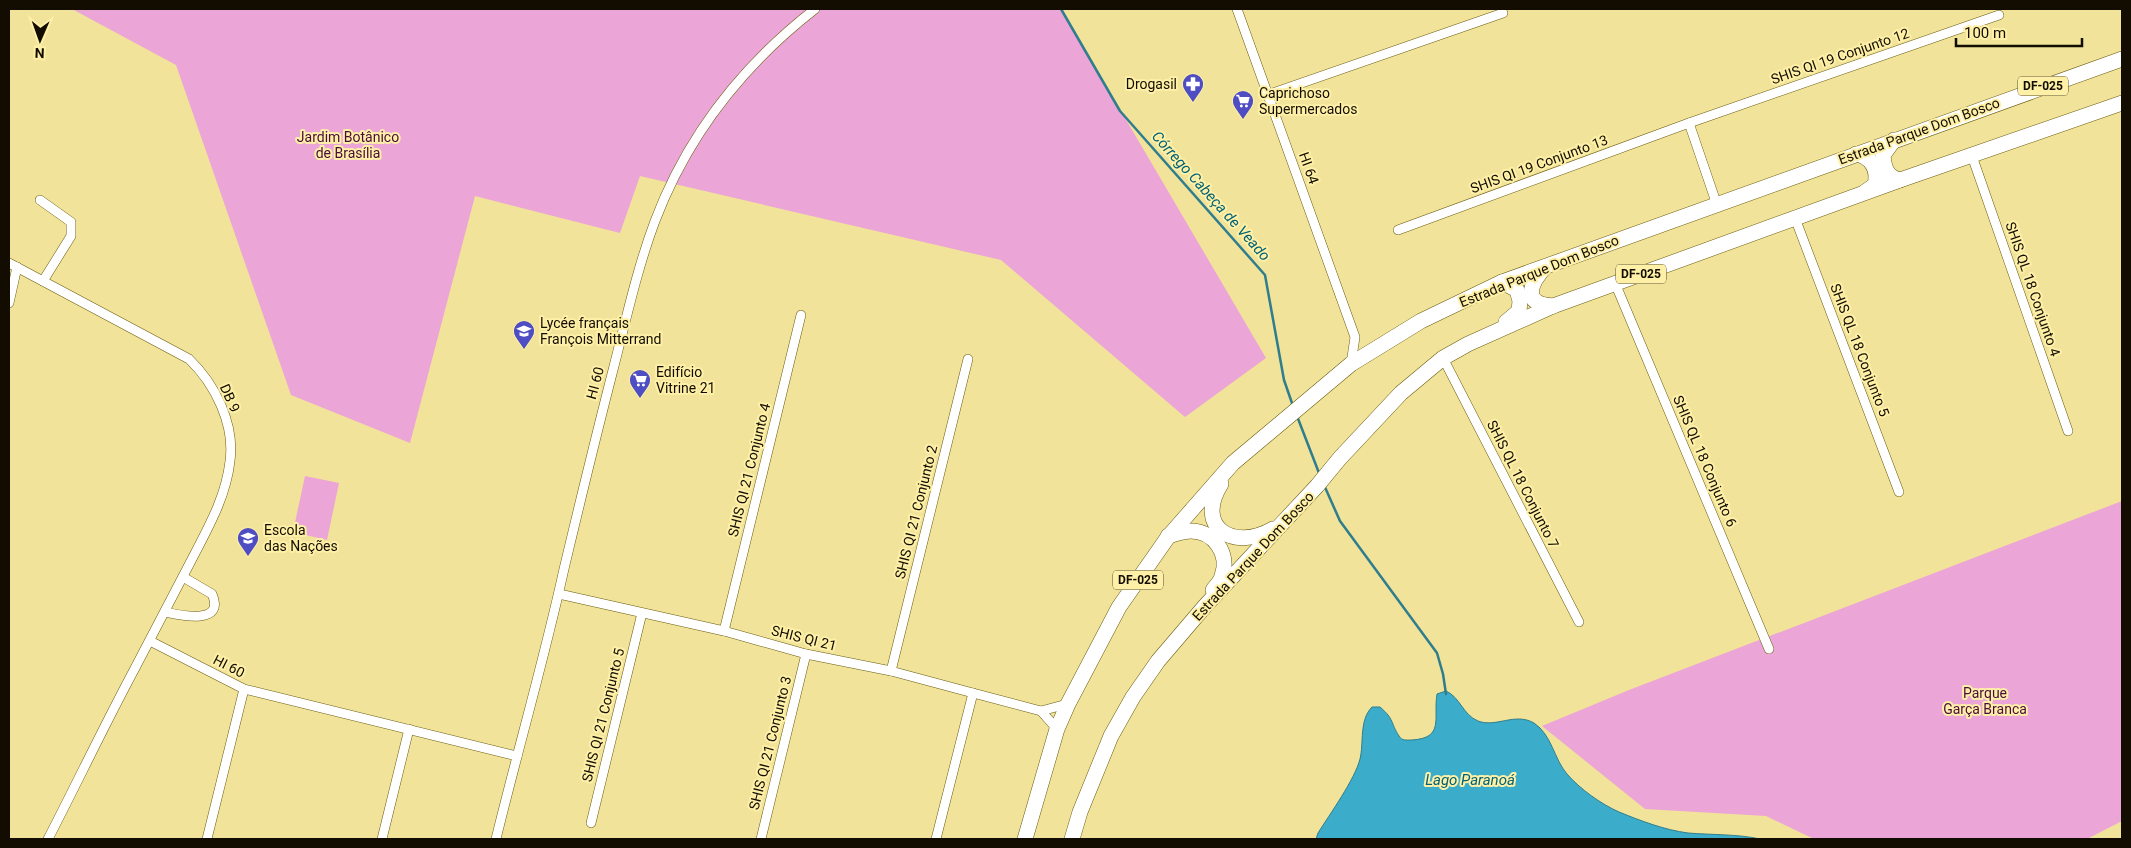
<svg xmlns="http://www.w3.org/2000/svg" width="2131" height="848" font-family="Roboto,sans-serif">
	<rect width="100%" height="100%" fill="#f1e39a"/>
	<g fill="#eba5d6">
		<polygon points="72,9 1061,9 1266,358 1185,417 1001,260 640,176 620,233 475,196 410,443 291,395 176,65"/>
		<polygon points="305,476 339,483 327,540 293,532"/>
		<polygon points="2122,501 2122,821 2087,839 1814,839 1766,816 1645,809 1542,726 1629,690"/>
	</g>
	<path fill="#3badca" stroke="#2f7d8d" d="M1446,691C1460,697 1463,715 1478,721C1496,728 1515,712 1534,723C1552,735 1554,759 1567,774C1580,789 1601,804 1619,812C1641,821 1665,830 1688,833C1713,835 1737,834 1760,839H1316L1318,833C1330,814 1355,779 1360,759C1364,743 1359,720 1372,707H1380C1395,720 1390,722 1399,736C1402,741 1406,740 1412,740C1445,738 1433,718 1437,694Z"/>
	<g fill="none" stroke-linecap="round" stroke-linejoin="round">
		<g stroke="#2f7d8d" stroke-width="2.5">
			<polyline points="1061,9 1120,111 1265,275 1284,380 1293,406"/>
			<polyline points="1297,416 1319,473"/>
			<polyline points="1324,485 1340,521 1437,653 1443,674 1446,694"/>
		</g>
		<g stroke="#6a5c0e" stroke-width="10">
			<g id="minor">
				<polyline points="1237,9 1355,337 1351,364"/>
				<polyline points="1267,95 1503,13"/>
				<polyline points="1689,123 1717,205"/>
				<polyline points="1972,156 2068,431"/>
				<polyline points="40,200 71,222 71,236 43,281"/>
				<polyline points="1795,218 1899,492"/>
				<polyline points="1398,230 1689,123 1999,15"/>
				<path d="M9,263L189,359C215,384 235,424 230,461C226,497 208,528 192,559C173,596 153,633 134,670C104,726 77,783 48,839"/>
				<polyline points="1615,283 1769,649"/>
				<polyline points="9,303 17,267"/>
				<polyline points="1443,358 1579,622"/>
				<polyline points="559,594 724,631 806,654 891,671 973,693 1041,711 1057,729"/>
				<path d="M165,612C179,615 226,626 212,594L183,577"/>
				<polyline points="724,631 801,315"/>
				<polyline points="150,641 244,689 517,756"/>
				<polyline points="891,671 968,359"/>
				<polyline points="1041,711 1067,704"/>
				<polyline points="591,823 642,613"/>
				<polyline points="207,839 244,689"/>
				<polyline points="382,839 409,729"/>
				<path d="M496,839C518,749 544,660 564,569C580,502 596,436 613,370C626,320 637,269 655,221C688,134 743,65 815,9"/>
				<polyline points="761,839 806,654"/>
				<polyline points="936,839 973,693"/>
			</g>
		</g>
		<g stroke="#6a5c0e" stroke-width="16">
			<g id="primary">
				<path d="M1894,140L1883,155C1884,168 1887,177 1900,180"/>
				<path d="M1856,154C1871,157 1879,169 1875,185L1865,192"/>
				<path d="M1545,267C1529,285 1522,304 1553,306"/>
				<polyline points="1502,282 1517,290 1520,301 1519,311 1506,322"/>
				<path d="M1221,484C1194,527 1233,552 1273,529"/>
				<path d="M1168,536C1176,534 1183,531 1191,531C1214,531 1230,554 1222,576C1221,581 1216,586 1213,590"/>
				<polyline points="1025,839 1057,729 1068,704 1119,607 1168,537 1233,463 1351,364 1421,321 1502,282 2122,59"/>
				<polyline points="1072,839 1080,812 1111,736 1133,697 1158,661 1205,606 1317,486 1340,458 1401,393 1443,358 1468,344 1553,306 1900,180 2122,103"/>
			</g>
		</g>
		<use href="#minor" stroke="#fff" stroke-width="9"/>
		<use href="#primary" stroke="#fff" stroke-width="15"/>
	</g>
	<defs>
		<g id="pharmacy-pin" transform="scale(1.125)"><path d="M0 17L-7.5 6A9.5 9.5 0 1 1 7.5 6Z" fill="#4e4dc3" stroke="#fff0a7"/><path d="M-2-6h4v4h4v4h-4v4h-4v-4h-4v-4h4Z" fill="#fff"/></g>
		<g id="supermarket-pin" transform="scale(1.125)"><path d="M0 17L-7.5 6A9.5 9.5 0 1 1 7.5 6Z" fill="#4e4dc3" stroke="#fff0a7"/><path d="M-6-5.5h2.5l.6 2H6L4.5 2H-2.5L-4.4-4H-6ZM-1.5 3.2a1.3 1.3 0 1 0 .1 0ZM3 3.2a1.3 1.3 0 1 0 .1 0Z" fill="#fff"/></g>
		<g id="school-pin" transform="scale(1.125)"><path d="M0 17L-7.5 6A9.5 9.5 0 1 1 7.5 6Z" fill="#4e4dc3" stroke="#fff0a7"/><path d="M0-5L7-2L0 1L-7-2ZM-4 1L0 2.5L4 1V4Q0 6-4 4Z" fill="#fff"/></g>
	</defs>
	<g fill-rule="evenodd">
		<use href="#pharmacy-pin" x="1193" y="84"/>
		<use href="#supermarket-pin" x="1243" y="101"/>
		<use href="#school-pin" x="524" y="331"/>
		<use href="#supermarket-pin" x="640" y="380"/>
		<use href="#school-pin" x="248" y="538"/>
	</g>
	<g text-anchor="middle" stroke-width="4" stroke-linejoin="round" paint-order="stroke">
		<g fill="#fff0a7" stroke="#595132" stroke-width="1">
			<rect x="2018" y="76.5" width="50" height="19" rx="4"/>
			<rect x="1616" y="264.5" width="50" height="19" rx="4"/>
			<rect x="1113" y="570.5" width="50" height="19" rx="4"/>
		</g>
		<g font-size="12" font-weight="bold" fill="#120d00">
			<text x="2043" y="90">DF-025</text>
			<text x="1641" y="278">DF-025</text>
			<text x="1138" y="584">DF-025</text>
		</g>
		<g font-size="14" fill="#120d00" stroke="#fff0a7">
			<text transform="translate(1840 56) rotate(-19)" y="5">SHIS QI 19 Conjunto 12</text>
			<text transform="translate(1919 131) rotate(-20)" y="5">Estrada Parque Dom Bosco</text>
			<text transform="translate(1539 164) rotate(-20)" y="5">SHIS QI 19 Conjunto 13</text>
			<text transform="translate(1309 168) rotate(70)" y="5">HI 64</text>
			<text transform="translate(1539 271) rotate(-22)" y="5">Estrada Parque Dom Bosco</text>
			<text transform="translate(2033 289) rotate(71)" y="5">SHIS QL 18 Conjunto 4</text>
			<text transform="translate(1860 350) rotate(69)" y="5">SHIS QL 18 Conjunto 5</text>
			<text transform="translate(595 383) rotate(-75)" y="5">HI 60</text>
			<text transform="translate(230 398) rotate(66)" y="5">DB 9</text>
			<text transform="translate(1705 461) rotate(67)" y="5">SHIS QL 18 Conjunto 6</text>
			<text transform="translate(749 470) rotate(-76)" y="5">SHIS QI 21 Conjunto 4</text>
			<text transform="translate(1523 484) rotate(63)" y="5">SHIS QL 18 Conjunto 7</text>
			<text transform="translate(916 512) rotate(-76)" y="5">SHIS QI 21 Conjunto 2</text>
			<text transform="translate(1253 556) rotate(-47)" y="5">Estrada Parque Dom Bosco</text>
			<text transform="translate(804 638) rotate(14)" y="5">SHIS QI 21</text>
			<text transform="translate(229 666) rotate(27)" y="5">HI 60</text>
			<text transform="translate(603 715) rotate(-76)" y="5">SHIS QI 21 Conjunto 5</text>
			<text transform="translate(770 743) rotate(-76)" y="5">SHIS QI 21 Conjunto 3</text>
		</g>
		<g font-size="14" fill="#120d00" stroke="#fff0a7" text-anchor="start">
			<text x="1177" y="89" text-anchor="end">Drogasil</text>
			<text x="1259" y="98">Caprichoso<tspan x="1259" dy="16">Supermercados</tspan></text>
			<text x="540" y="328">Lycée français<tspan x="540" dy="16">François Mitterrand</tspan></text>
			<text x="656" y="377">Edifício<tspan x="656" dy="16">Vitrine 21</tspan></text>
			<text x="264" y="535">Escola<tspan x="264" dy="16">das Nações</tspan></text>
		</g>
		<g font-size="14" fill="#490a3c" stroke="#fff0a7">
			<text x="348" y="142">Jardim Botânico<tspan x="348" dy="16">de Brasília</tspan></text>
			<text x="1985" y="698">Parque<tspan x="1985" dy="16">Garça Branca</tspan></text>
		</g>
		<g font-size="15" font-style="italic" fill="#006276" stroke="#fff0a7">
			<text transform="translate(1211 196) rotate(48)" y="5">Córrego Cabeça de Veado</text>
			<text x="1470" y="785">Lago Paranoá</text>
		</g>
	</g>
	<rect width="2131" height="848" fill="none" stroke="#120d00" stroke-width="20"/>
	<g transform="translate(40 40) rotate(182)" stroke="#fff0a7" stroke-width="4" paint-order="stroke">
	<path d="M0-4L9 19L0 12L-9 19Z" fill="#120d00"/>
	<text y="-8" font-size="14" font-weight="bold" text-anchor="middle" fill="#120d00">N</text>
	</g>
	<path d="M1956 38v8h126v-8" fill="none" stroke="#120d00" stroke-width="2.5"/>
	<text x="1964" y="38" font-size="15" fill="#120d00" stroke="#fff0a7" stroke-width="4" paint-order="stroke">100 m</text>
</svg>
